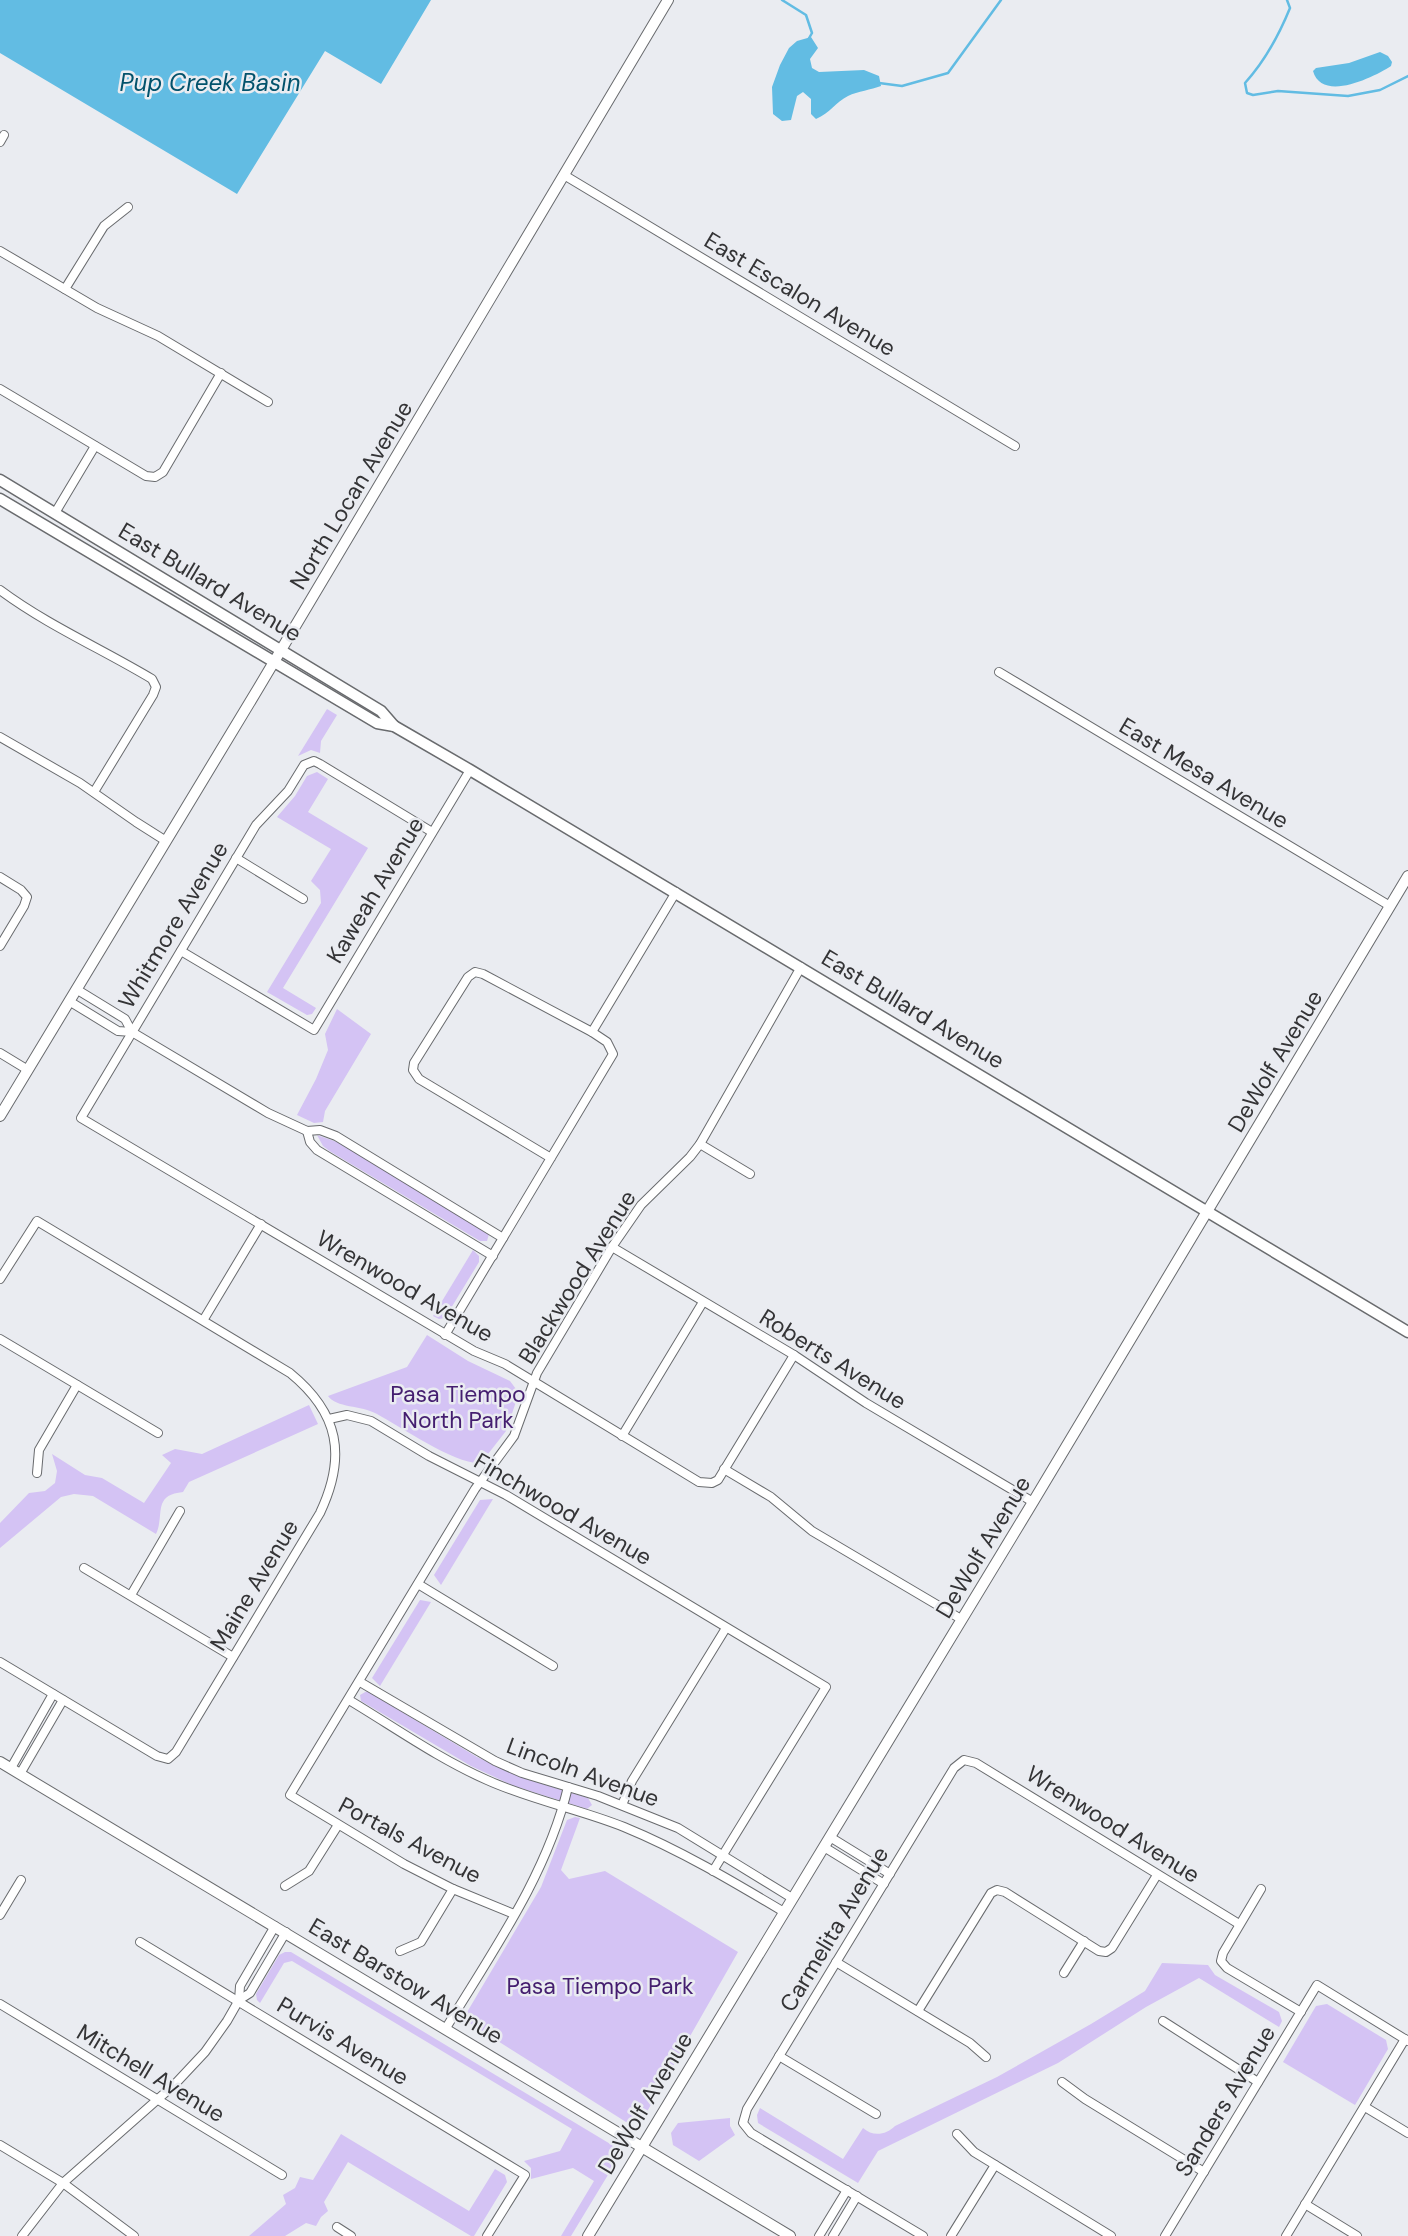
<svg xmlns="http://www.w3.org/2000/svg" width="1408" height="2236" font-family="'DM Sans',sans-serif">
	<rect width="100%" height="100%" fill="#eaecf1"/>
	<g fill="#d4c3f4">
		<polygon points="327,709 337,715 321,741 320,753 311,750 298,756"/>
		<polygon points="317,772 328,779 308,812 368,848 283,988 316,1008 312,1014 307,1015 267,992 321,903 320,890 311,881 331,849 277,817 295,796 307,776"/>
		<polygon points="337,1009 371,1034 325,1111 323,1122 314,1123 297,1115 316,1079 328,1050 325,1034"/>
		<polygon points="317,1135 337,1142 486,1231 489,1234 487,1241 480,1241 331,1152 323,1146"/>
		<polygon points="473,1250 479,1256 479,1262 445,1318 439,1319 433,1316"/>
		<path d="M427,1335L468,1361L510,1381L519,1393L506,1431L481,1463C456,1465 401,1427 377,1414C361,1405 336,1408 328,1396L407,1367Z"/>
		<path d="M309,1405L318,1424L189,1482L183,1492C152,1495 165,1515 156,1534L93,1496L74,1494L61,1497L0,1548V1523L29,1493L45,1491L55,1483L57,1471L52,1454L85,1475L102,1478L144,1503L171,1463L162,1455L175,1449L202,1454Z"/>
		<polygon points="493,1499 441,1585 434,1575 480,1500"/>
		<polygon points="420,1600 431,1602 380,1686 372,1678"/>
		<polygon points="367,1691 477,1757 523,1778 588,1798 592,1805 587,1809 514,1786 471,1766 361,1701 360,1695"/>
		<path d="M575,1817L580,1818L561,1870L569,1879L605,1871L738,1952L644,2117C639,2123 633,2124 626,2122L463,2019L541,1887L567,1820Z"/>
		<polygon points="285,1952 291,1952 612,2145 617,2152 617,2160 571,2236 561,2236 594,2181 573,2168 531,2179 531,2168 524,2161 560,2151 572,2129 292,1961 284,1963 260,2003 257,2000 256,1994 279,1955"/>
		<path d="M1162,1963L1208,1965L1215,1975L1279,2012L1282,2021L1279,2027L1199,1978L1146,2007L1058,2063L878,2151L858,2183L758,2123L757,2115L760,2108L843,2159L863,2128C873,2137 886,2135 895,2126L997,2077L1091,2024L1145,1991Z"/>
		<polygon points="1327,2004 1386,2040 1388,2049 1355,2105 1283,2062 1316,2006"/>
		<polygon points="730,2118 730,2126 735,2135 699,2161 673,2145 671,2133 678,2123"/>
		<polygon points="341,2134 469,2211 495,2169 505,2175 507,2182 474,2236 471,2236 348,2162 324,2202 328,2211 321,2217 316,2226 306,2223 285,2236 249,2236 286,2204 283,2195 295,2188 300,2177 313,2180"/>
	</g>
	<g fill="#62bce3">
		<polygon points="0,0 431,0 381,84 325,51 237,194 0,53"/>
		<path d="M811,37L818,48L810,59L812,68L819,72L864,70L879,76L881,86C871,90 858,91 848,96C836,102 830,113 816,119L811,114V99L803,92L797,96L791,120L782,121L773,114L772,87L780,65L789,48L797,41Z"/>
		<path d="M1380,52L1388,56L1392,62L1391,66C1374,77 1322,103 1313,71L1316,68L1349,63Z"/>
	</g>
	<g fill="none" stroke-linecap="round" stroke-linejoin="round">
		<g stroke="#62bce3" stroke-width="2.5">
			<polyline points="782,0 806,15 812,33 808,40"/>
			<path d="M1287,0L1290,8C1279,35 1265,61 1245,83L1247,93L1253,95L1278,91L1348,96L1380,90L1408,76"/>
			<polyline points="879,83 902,86 948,73 1001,0"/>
		</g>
		<g stroke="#696b6e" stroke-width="10">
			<g id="minor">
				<polyline points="0,142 4,135"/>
				<polyline points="564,175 1015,446"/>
				<polyline points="0,251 97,308 158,336 268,402"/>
				<polyline points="65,289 104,226 128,207"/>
				<polyline points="0,389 146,476 155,477 163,472 221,373"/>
				<polyline points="55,513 95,446"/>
				<path d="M0,590C47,625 102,649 152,679L156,687L153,695L94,792"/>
				<polyline points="999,672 1390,906"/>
				<polyline points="0,737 80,783 136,822 166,841"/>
				<polyline points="432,832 320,764 314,761 304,765 288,791 256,825 81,1118 474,1351 505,1364 699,1482 712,1483 718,1480 794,1355"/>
				<polyline points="236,858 303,899"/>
				<polyline points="0,877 21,890 27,897 24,906 0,946"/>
				<polyline points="181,951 314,1030 470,770"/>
				<polyline points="76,989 125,1019 132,1032"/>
				<polyline points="69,1001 118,1031 132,1032 268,1113 307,1131 320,1130 336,1136 503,1238"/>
				<polyline points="592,1032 676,892"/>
				<polyline points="0,1053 28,1070"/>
				<polyline points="307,1131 310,1142 317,1150 493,1256"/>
				<polyline points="700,1144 750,1174"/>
				<polyline points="612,1247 794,1355 866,1403 1033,1502"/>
				<path d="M0,1279L37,1221L290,1373C339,1413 347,1456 320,1513L176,1752L168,1759L157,1756L0,1662"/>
				<polyline points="204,1319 261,1224"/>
				<polyline points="445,1335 613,1054 607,1042 592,1032 483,974 475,972 468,977 414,1063 413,1070 419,1079 551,1158"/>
				<polyline points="0,1339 158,1433"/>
				<polyline points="329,1419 347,1415 371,1421 429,1456 506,1495 826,1687 713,1871"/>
				<polyline points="622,1436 703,1302"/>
				<polyline points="724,1469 771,1497 812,1531 961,1619"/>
				<polyline points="37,1473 39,1450 77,1385"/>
				<polyline points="84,1568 233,1657"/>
				<polyline points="418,1584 553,1666"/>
				<polyline points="131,1595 180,1511"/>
				<polyline points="360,1682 495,1761 522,1773 598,1796 678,1828 792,1898"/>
				<path d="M349,1700C394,1727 439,1759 487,1780C531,1800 579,1809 624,1827C680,1850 732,1881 784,1912"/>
				<polyline points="11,1768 53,1694"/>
				<polyline points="20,1774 63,1700"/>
				<polyline points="622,1805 632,1781 726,1628"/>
				<polyline points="830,1837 890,1874"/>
				<polyline points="824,1847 884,1884"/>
				<polyline points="285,1886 309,1871 338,1825"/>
				<polyline points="1261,1889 1223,1953 1221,1961 1227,1968 1301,2012"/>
				<polyline points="514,1914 453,1889 404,1864 290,1795 475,1489 514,1436 537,1373 612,1247 641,1205 690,1157 700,1144 801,967"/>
				<polyline points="0,1915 21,1880"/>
				<polyline points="140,1942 525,2175 487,2236"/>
				<polyline points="400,1951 421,1942 453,1889"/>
				<polyline points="836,1962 970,2043 986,2057"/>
				<polyline points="1064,1973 1084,1941"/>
				<polyline points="239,2000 250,1993 286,1932"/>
				<polyline points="0,2004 282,2175"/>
				<polyline points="918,2011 991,1893 997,1890 1005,1892 1099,1951 1106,1952 1112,1948 1157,1875"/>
				<polyline points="1163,2021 1258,2082"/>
				<path d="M446,2028C492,1952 547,1875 568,1787"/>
				<polyline points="779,2056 876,2114"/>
				<polyline points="1062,2082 1085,2099 1204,2172"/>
				<polyline points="1365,2107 1408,2133"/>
				<polyline points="957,2134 974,2152 1111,2236"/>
				<polyline points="0,2145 63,2183 134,2236"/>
				<polyline points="1305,2204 1357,2236"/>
				<polyline points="337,2227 351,2236"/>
				<polyline points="22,2236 63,2183 175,2084 205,2052 227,2021 239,2000 240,1986 275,1926"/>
				<polyline points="819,2236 847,2190"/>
				<polyline points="833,2236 857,2196"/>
				<polyline points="923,2236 751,2133 743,2123 747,2109 954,1768 964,1760 976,1763 1239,1924"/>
				<polyline points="951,2236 995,2165"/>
				<polyline points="1165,2236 1317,1985 1408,2041"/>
				<polyline points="1286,2236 1405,2039"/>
			</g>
		</g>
		<g stroke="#696b6e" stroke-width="12">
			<g id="tertiary">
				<polyline points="0,1116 259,687 668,0"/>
				<polyline points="0,1762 790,2236"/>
				<polyline points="588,2236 1033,1502 1408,876"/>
			</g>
		</g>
		<g stroke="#696b6e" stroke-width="13">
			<g id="secondary">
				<polyline points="0,480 381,711 394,726"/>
				<polyline points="0,499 377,723 394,726 470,770 1408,1332"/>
			</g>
		</g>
		<use href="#minor" stroke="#fff" stroke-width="8"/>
		<use href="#tertiary" stroke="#fff" stroke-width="10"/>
		<use href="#secondary" stroke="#fff" stroke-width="10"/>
	</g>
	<g text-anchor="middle" stroke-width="5" stroke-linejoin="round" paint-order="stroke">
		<g font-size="23" fill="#343436" stroke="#eaecf1">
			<text transform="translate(800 294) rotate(31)" y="8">East Escalon Avenue</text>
			<text transform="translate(351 495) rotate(-59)" y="8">North Locan Avenue</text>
			<text transform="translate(210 582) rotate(31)" y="8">East Bullard Avenue</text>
			<text transform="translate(1204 773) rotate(31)" y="8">East Mesa Avenue</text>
			<text transform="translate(375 890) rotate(-59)" y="8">Kaweah Avenue</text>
			<text transform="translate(173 925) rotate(-59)" y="8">Whitmore Avenue</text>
			<text transform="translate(913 1009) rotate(31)" y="8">East Bullard Avenue</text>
			<text transform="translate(1275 1061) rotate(-59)" y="8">DeWolf Avenue</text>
			<text transform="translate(577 1277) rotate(-58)" y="8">Blackwood Avenue</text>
			<text transform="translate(405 1286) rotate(30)" y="8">Wrenwood Avenue</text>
			<text transform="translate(833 1359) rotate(32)" y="8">Roberts Avenue</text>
			<text transform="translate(563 1509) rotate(30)" y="8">Finchwood Avenue</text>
			<text transform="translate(983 1547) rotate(-59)" y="8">DeWolf Avenue</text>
			<text transform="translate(254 1585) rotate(-59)" y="8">Maine Avenue</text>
			<text transform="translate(583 1772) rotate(20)" y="8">Lincoln Avenue</text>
			<text transform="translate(1113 1824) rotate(32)" y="8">Wrenwood Avenue</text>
			<text transform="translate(410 1840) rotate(28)" y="8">Portals Avenue</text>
			<text transform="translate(834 1929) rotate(-59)" y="8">Carmelita Avenue</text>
			<text transform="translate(406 1981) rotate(31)" y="8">East Barstow Avenue</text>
			<text transform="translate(343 2041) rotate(31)" y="8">Purvis Avenue</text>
			<text transform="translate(151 2073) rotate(31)" y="8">Mitchell Avenue</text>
			<text transform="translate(1225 2101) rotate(-59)" y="8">Sanders Avenue</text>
			<text transform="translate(645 2103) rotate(-59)" y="8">DeWolf Avenue</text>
		</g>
		<g font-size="23" fill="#441e6f" stroke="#eaecf1">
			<text x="458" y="1402">Pasa Tiempo<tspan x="458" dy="26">North Park</tspan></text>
			<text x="600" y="1994">Pasa Tiempo Park</text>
		</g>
		<g font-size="24" font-style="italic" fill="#02526c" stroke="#eaecf1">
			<text x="210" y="91">Pup Creek Basin</text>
		</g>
	</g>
</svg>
